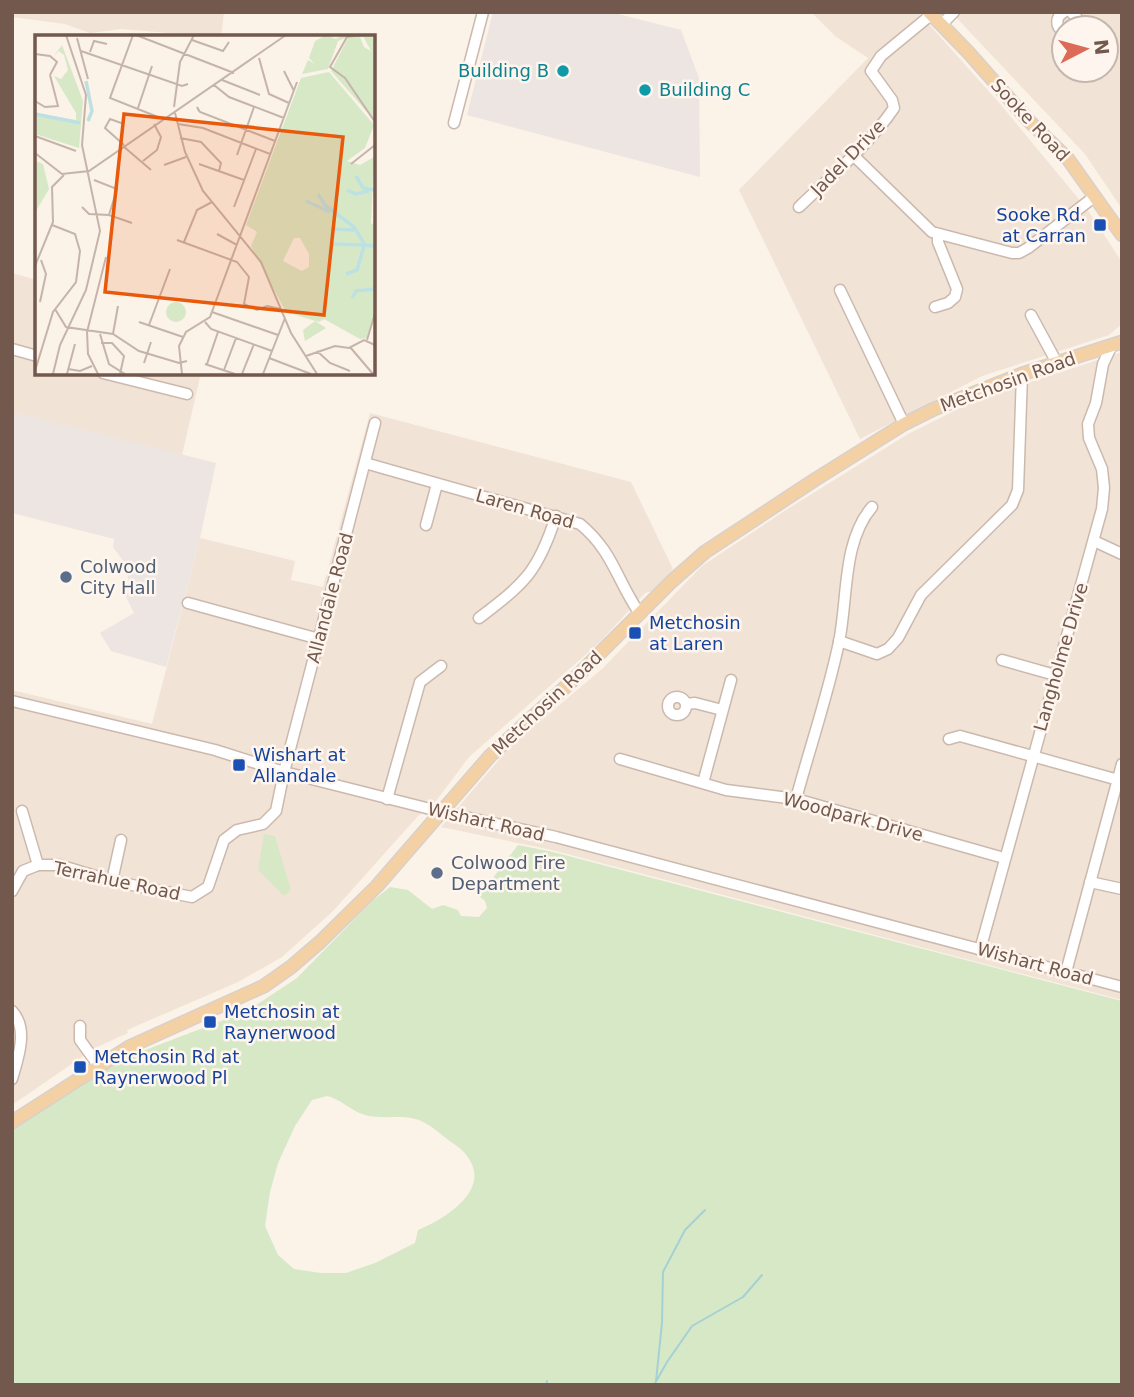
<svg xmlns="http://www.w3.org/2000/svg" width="1134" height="1397" font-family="'DejaVu Sans',sans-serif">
	<rect width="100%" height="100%" fill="#fbf2e8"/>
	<g fill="#f2e3d7" fill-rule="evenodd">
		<polygon points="12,12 224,12 221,37 217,37 121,29 90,33 65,24 12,17"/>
		<polygon points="811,12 918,12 1001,105 1087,209 1122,262 1122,324 1109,335 982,376 860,439 739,190 868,58 835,36"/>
		<path d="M951,12H1122V209L1085,154ZM1064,28H1106V70H1064Z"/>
		<polygon points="12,273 37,280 37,373 201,373 182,455 12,412"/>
		<polygon points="1122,352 1122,1000 552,850 441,827 510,747 603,668 702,566 786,510 908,434 976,400"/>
		<polygon points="370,413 631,482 673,569 653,591 645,593 600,642 469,757 436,801 418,816 333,911 282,957 238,982 127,1030 128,1033 95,1048 12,1105 12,690 152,724 200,538 295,561 291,580 323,587"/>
	</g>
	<g fill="#ece5e1">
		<polygon points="493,12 610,12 681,30 699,78 700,177 467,115"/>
		<polygon points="12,412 216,463 200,538 166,667 111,651 100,633 134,613 125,595 129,592 127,566 113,547 114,539 12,513"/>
	</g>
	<g fill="#d7e8c7" fill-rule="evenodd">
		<polygon points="264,834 275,836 291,890 284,896 258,870"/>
		<path d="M518,845L553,852L1122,1001V1385H12V1129L109,1064L247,1011L297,978L371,902L390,887L408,890L432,909L443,905L458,910L461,916L479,917L487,908L485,901L479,896ZM327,1096C341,1099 351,1111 365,1115C383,1120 402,1114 419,1120C429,1124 438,1132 446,1138C453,1144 462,1148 467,1156C493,1190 444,1219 418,1230L415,1243L375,1263L346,1273H321L294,1269L278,1255L265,1226L270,1192L278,1163L295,1126L312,1100Z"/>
	</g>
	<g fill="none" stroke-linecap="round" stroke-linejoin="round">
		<g stroke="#a4d1d4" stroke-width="2">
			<polyline points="656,1381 662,1323 663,1272 685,1230 705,1210"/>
			<polyline points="546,1385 547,1381"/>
			<polyline points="654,1385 667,1362 692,1326 743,1297 762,1275"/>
		</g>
		<g stroke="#ccb9ae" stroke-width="13">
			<g id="minor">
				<polyline points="1071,12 1077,18 1076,28"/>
				<polyline points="942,24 954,12"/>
				<path d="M1064,32C1055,27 1055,17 1064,12"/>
				<polyline points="454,123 483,12"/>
				<polyline points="853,155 932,232 1012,253 1019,253 1028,248 1094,197"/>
				<path d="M799,207C831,176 869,145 894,108L892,100L871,71L881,56L932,14"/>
				<polyline points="840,290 904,424"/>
				<polyline points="935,307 948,303 955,297 957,289 938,242 938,234"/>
				<polyline points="1031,315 1057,363"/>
				<polyline points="12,349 37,356"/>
				<polyline points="103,373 187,394"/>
				<path d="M365,463L580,524C613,551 617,581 640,614"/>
				<polyline points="426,525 437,484"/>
				<polyline points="1094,541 1122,554"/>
				<polyline points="188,603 319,639"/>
				<path d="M479,618C525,583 538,572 556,516"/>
				<polyline points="839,641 877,654 888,649 898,638 921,595 1012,505 1018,490 1022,374"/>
				<polyline points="1002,660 1055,675"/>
				<circle cx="677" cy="706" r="9"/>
				<polyline points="12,701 215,750 284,772 442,812 556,837 1122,987"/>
				<polyline points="686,704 695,703 722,710"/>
				<polyline points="949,739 960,736 1122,781"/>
				<polyline points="620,759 726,790 796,799 1004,858"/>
				<polyline points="703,783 731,680"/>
				<polyline points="387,799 420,682 441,666"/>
				<path d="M796,799C810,747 828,695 839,642C848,599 842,542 872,507"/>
				<polyline points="22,811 38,865"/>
				<polyline points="112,881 121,840"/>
				<polyline points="1090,882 1122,889"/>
				<polyline points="12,891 23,871 38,865 59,865 112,881 192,897 208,887 224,840 237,830 263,824 276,811 284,772 375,423"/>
				<polyline points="980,950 1102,509 1104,488 1102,469 1089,438 1088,424 1096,403 1103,364 1112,345"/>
				<polyline points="1066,972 1122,764"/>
				<path d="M12,1011C29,1029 18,1058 12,1079"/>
				<polyline points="80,1026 80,1040 98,1065"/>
			</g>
		</g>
		<g stroke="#d8d0cd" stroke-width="15">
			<g id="major">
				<polyline points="929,12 968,52 1029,121 1068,159 1122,235"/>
				<polyline points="12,1122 129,1047 264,986 291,967 320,942 377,886 490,756 573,680 672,581 705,552 816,479 904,424 934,409 1022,374 1122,342"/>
			</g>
		</g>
		<use href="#minor" stroke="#fff" stroke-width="10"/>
		<use href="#major" stroke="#f4d1a5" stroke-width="12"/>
	</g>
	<g fill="#0f9aa8" stroke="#fef6ee" stroke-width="2.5">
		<circle cx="563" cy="71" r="7"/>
		<circle cx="645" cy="90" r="7"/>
	</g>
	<g fill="#1a4fb4" stroke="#fef6ee" stroke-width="2.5">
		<rect x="1093" y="218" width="14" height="14" rx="3.5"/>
		<rect x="628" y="626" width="14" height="14" rx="3.5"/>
		<rect x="232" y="758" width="14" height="14" rx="3.5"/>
		<rect x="203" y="1015" width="14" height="14" rx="3.5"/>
		<rect x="73" y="1060" width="14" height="14" rx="3.5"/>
	</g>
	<g fill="#5c6f8a" stroke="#fef6ee" stroke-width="2.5">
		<circle cx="66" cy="577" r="7"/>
		<circle cx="437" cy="873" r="7"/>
	</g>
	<g text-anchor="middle" stroke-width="5" stroke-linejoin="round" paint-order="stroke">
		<g font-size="18" fill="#0d838f" stroke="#fef6ee" text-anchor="end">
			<text x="549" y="77">Building B</text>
			<text x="659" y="96" text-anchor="start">Building C</text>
		</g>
		<g font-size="18" fill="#73584d" stroke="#fef6ee">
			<text transform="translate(1030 120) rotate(47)" y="6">Sooke Road</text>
			<text transform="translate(848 158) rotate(-46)" y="6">Jadel Drive</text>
			<text transform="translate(1008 382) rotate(-20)" y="6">Metchosin Road</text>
			<text transform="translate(525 509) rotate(16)" y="6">Laren Road</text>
			<text transform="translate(330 598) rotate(-75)" y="6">Allandale Road</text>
			<text transform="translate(1061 657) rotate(-74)" y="6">Langholme Drive</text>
			<text transform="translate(547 703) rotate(-43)" y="6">Metchosin Road</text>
			<text transform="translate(853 817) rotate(15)" y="6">Woodpark Drive</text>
			<text transform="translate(486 822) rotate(13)" y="6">Wishart Road</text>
			<text transform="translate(117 881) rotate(12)" y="6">Terrahue Road</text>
			<text transform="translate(1035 964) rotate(15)" y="6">Wishart Road</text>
		</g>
		<g font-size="18" fill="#164399" stroke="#fef6ee" text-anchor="start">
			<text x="1086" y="221" text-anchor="end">Sooke Rd.<tspan x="1086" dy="21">at Carran</tspan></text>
			<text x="649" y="629">Metchosin<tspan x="649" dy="21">at Laren</tspan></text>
			<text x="253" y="761">Wishart at<tspan x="253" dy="21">Allandale</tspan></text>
			<text x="224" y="1018">Metchosin at<tspan x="224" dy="21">Raynerwood</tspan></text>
			<text x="94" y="1063">Metchosin Rd at<tspan x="94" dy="21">Raynerwood Pl</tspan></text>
		</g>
		<g font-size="18" fill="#4e5e75" stroke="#fef6ee" text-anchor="start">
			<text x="80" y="573">Colwood<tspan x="80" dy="21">City Hall</tspan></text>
			<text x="451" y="869">Colwood Fire<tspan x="451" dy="21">Department</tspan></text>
		</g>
	</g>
	<g transform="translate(35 35)">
		<rect width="340" height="340" fill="#fbf2e8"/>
		<path d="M291,0L301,4L307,0H318L303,6L293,34L267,39L273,25L280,29L274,23L280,6ZM328,1H337L340,7L339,85L296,36L313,3L325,2L329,12L336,16ZM27,10L48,66L44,113L0,99V78L41,85V78L19,41L26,44L33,35L29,20L24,16L19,21ZM294,37L339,90L330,113L312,126L325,130L339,122L336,189L339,188L340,274L332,303L325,304L289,284L284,287L251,277L216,211L222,197L211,190L266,43ZM259,203H265L274,219V232L267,236L248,226ZM0,126L8,129L14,154L1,176ZM131 277a10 10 0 1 1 20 0a10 10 0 1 1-20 0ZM280,286L291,293L270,306L268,295Z" fill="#d7e8c7" fill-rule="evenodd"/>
		<path fill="none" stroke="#bde1e3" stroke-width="3.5" d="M51,46L57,76L53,86M0,79L45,88M321,141L328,153L340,155M312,155L321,159L334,156M283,159L290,170L319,192L330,210L340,211M271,166L295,177M296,194L319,195M298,209L328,210M311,239L322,235L329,211M317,263L321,256L340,254"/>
		<path fill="none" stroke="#c5b4aa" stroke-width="2" d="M98,0L75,63L128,84M101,0L199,38M330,0L312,2L295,32L310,43L340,87M42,3L53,44M157,5L188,16L194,7M46,16L147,51L153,49M55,17L59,6L72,9M0,19L15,21L22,27L15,40M224,23L234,59L254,68M249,36L259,56M187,45L225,60M179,50L194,62L249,83M0,66L10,72L23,71L15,40M139,72L145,27L159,0M103,73L117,31M164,76L162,72L165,77L240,106M140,78L150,117L168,156L226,227L256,298L282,339M143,89L168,93L235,119M0,101L41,116M145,103L166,107L186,128L184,136M89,110L70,93L75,84L89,89M88,111L116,135M0,118L27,139L54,136L251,0M202,120L219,72M108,126L122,115L126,102L119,89M164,129L209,145M316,129L340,110M129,130L151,122M59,145L82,154L74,180M47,172L54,179L74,180L97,188M199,172L221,114M182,199L202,210M142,205L202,227L214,242L209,269L222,275L232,271L246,274M149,207L162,175L177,167M0,231L18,187L17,152L29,140M5,267L11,239L6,225M20,274L31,292L78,299L104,316L144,328L152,326M177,277L243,300M104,287L148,302M170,287L176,294L237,316M114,290L135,234M65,299L74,329L90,339M78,299L83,271M332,305L340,278M66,308H77L89,321L85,339M315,312L338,339M282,316L295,328L315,336M271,321L300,311L314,313L329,305L340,310M234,323L276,339M109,328L116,307M170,329L200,339M172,329L183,297M33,334L45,336L57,331M189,335L201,303M0,336L18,277L41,247L45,216L40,199L17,190M18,339L25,310L51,255L65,196L47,110L51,60L31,0M32,339L40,309M63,339L53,319L52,297L71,222M147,339L144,311L151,297L175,282L262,47M207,339L219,309M228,339L250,283"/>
		<path fill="#e8590c" fill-opacity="0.15" stroke="#e8590c" stroke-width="3.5" d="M89,79L308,102L289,280L70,257Z"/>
		<rect width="340" height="340" fill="none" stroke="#73584d" stroke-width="3.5"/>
	</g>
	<rect width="1134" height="1397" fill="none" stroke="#73584d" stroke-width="28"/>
	<g transform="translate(1085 49) rotate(84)"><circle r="33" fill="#fef6ee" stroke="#c6b7ae" stroke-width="2"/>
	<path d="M0-5L12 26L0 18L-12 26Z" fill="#dc6a56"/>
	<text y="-10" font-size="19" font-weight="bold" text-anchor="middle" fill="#73584d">N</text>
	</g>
</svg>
